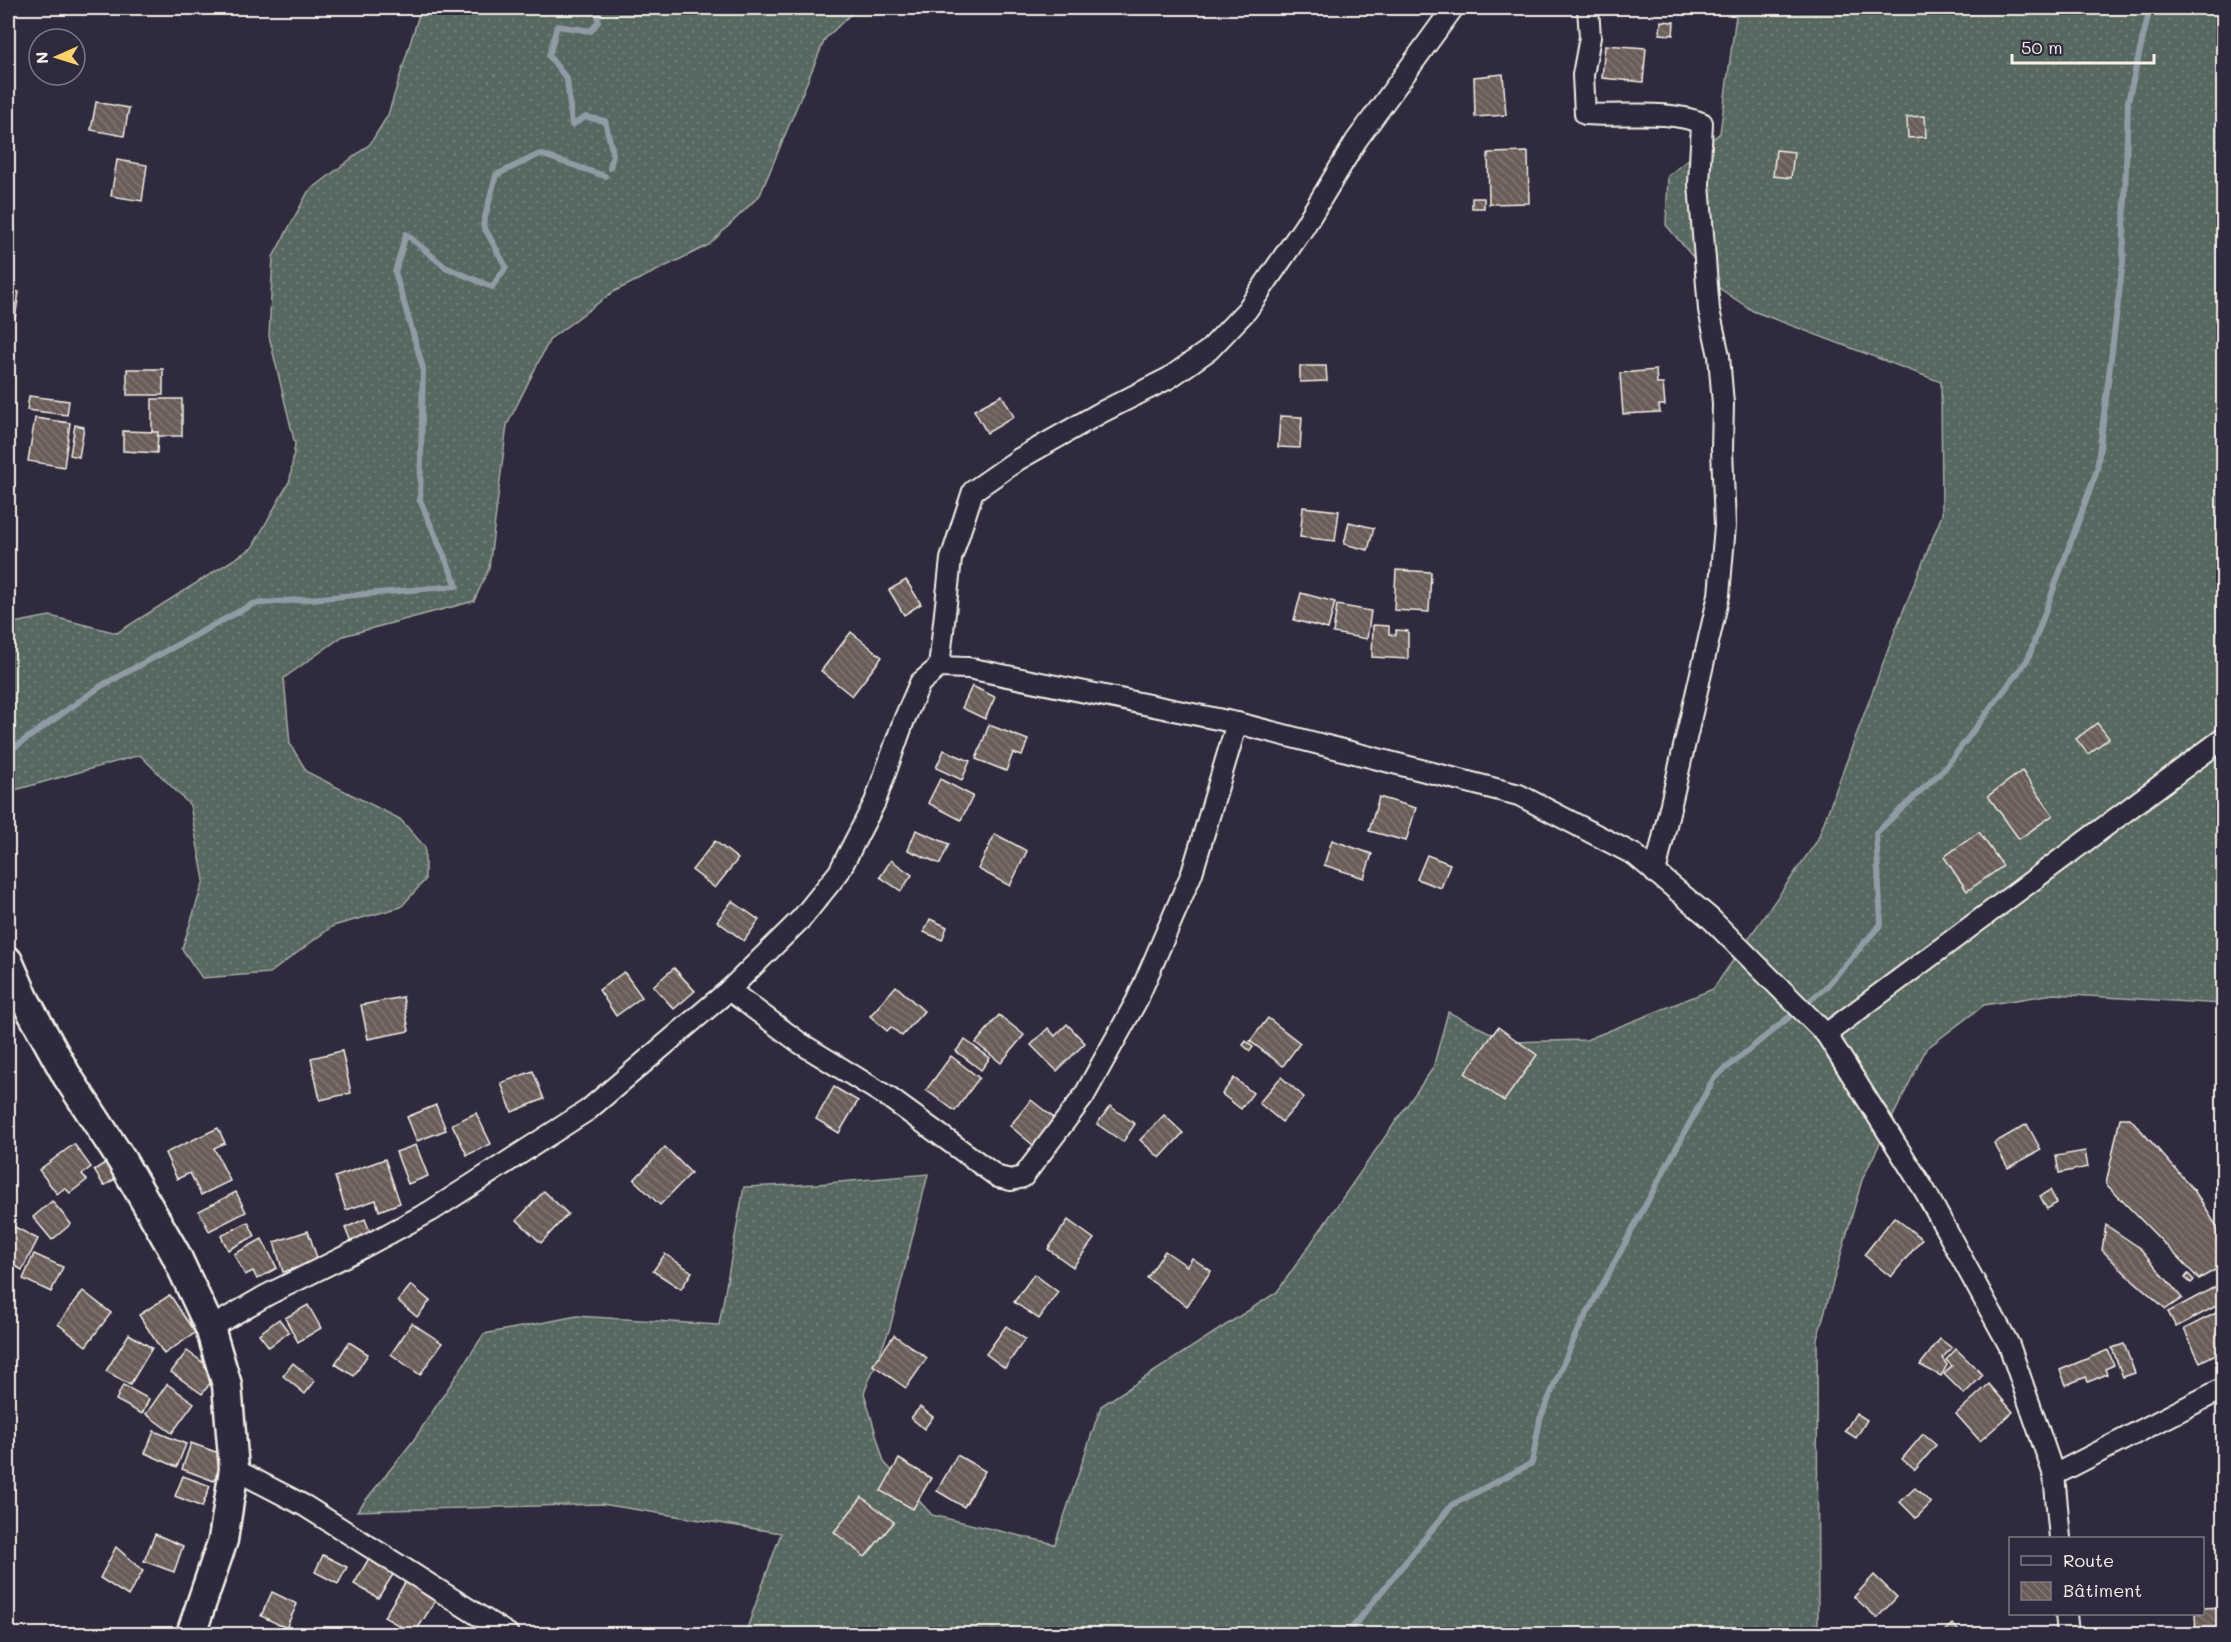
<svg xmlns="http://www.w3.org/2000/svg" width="2231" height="1642" font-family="Mali,sans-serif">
	<defs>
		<pattern id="grass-dots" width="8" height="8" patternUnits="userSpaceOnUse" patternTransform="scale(1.5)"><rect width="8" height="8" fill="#566861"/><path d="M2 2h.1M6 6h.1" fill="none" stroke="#6f7e78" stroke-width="1.8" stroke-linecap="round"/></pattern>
		<pattern id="building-back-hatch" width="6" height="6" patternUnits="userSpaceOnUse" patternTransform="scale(1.5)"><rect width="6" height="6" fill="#6a5d59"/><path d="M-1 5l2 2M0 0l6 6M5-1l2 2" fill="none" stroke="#807571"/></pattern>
	</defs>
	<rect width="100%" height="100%" fill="#2f2a3d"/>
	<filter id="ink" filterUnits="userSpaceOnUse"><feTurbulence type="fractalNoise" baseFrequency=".0167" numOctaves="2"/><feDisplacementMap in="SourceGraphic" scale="12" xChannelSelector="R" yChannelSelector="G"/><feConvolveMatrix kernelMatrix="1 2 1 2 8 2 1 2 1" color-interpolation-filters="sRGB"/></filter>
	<g filter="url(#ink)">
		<g fill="url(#grass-dots)" stroke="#a5aca4" stroke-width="1.5">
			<polygon points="421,8 857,8 825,39 760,195 709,245 613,292 550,339 507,425 489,568 474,601 343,636 284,678 290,744 307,772 400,819 425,847 425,880 401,907 333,926 270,973 202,978 182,949 204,880 190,805 140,755 8,792 8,636 14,623 50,616 117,633 252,548 290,480 295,444 269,336 273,257 308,192 370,144 388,115"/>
			<polygon points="1737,8 2223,8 2223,1004 2054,994 1984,1005 1926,1049 1862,1180 1817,1339 1818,1634 745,1634 781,1533 602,1504 357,1511 413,1441 484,1334 577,1316 719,1325 744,1187 817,1184 928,1174 890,1328 864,1393 884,1462 932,1515 1055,1544 1101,1406 1277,1292 1433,1068 1448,1012 1509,1042 1586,1040 1713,989 1817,841 1895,631 1942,515 1941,382 1753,311 1719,288 1666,225 1668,176 1720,133"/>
		</g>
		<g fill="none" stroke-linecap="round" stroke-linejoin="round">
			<g stroke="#909ca5" stroke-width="6">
				<polyline points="599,8 598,22 591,31 557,26 549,56 567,79 572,125 586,117 605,121 613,154 610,168"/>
				<polyline points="8,752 101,686 253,604 457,586 420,500 423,368 395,272 406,234 445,267 492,287 506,267 483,225 496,175 540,154 605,176"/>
				<polyline points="1347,1634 1452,1505 1532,1463 1540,1419 1576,1334 1714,1078 1825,988 1881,924 1876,833 1945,768 2028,659 2097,470 2123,262 2128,101 2150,8"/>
			</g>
		</g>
		<g fill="url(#building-back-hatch)" stroke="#f4f1e8" stroke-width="1.5">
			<polygon points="1661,21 1674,22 1673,35 1660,34"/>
			<polygon points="1605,45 1646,48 1643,82 1602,78"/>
			<polygon points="1503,74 1506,115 1475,117 1474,77"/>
			<polygon points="96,102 129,108 124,136 91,130"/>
			<polygon points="1925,116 1926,137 1908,138 1907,117"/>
			<polygon points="1776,150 1794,152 1791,178 1773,176"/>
			<polygon points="1528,152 1529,203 1489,204 1488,153"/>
			<polygon points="117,160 147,165 142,201 111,196"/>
			<rect x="1472" y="198" width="12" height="10"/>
			<polygon points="8,290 19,292 15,319 8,318"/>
			<polygon points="1300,366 1326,366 1327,381 1300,382"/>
			<rect x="127" y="369" width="36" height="26"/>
			<polygon points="1656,370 1657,384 1663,384 1665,405 1659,405 1660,412 1623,414 1620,373"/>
			<polygon points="1002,395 1014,417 987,433 974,410"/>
			<polygon points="29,396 69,401 67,415 27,410"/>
			<rect x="152" y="399" width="30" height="37"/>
			<polygon points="1280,416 1302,417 1300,448 1278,447"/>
			<polygon points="35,418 70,423 64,467 28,461"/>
			<polygon points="75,425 84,427 79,457 70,455"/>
			<polygon points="123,431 158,432 157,453 123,451"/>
			<polygon points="1303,507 1339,511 1335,541 1300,537"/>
			<polygon points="1349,522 1374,528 1368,550 1344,544"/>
			<polygon points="1396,570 1431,572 1429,612 1394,610"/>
			<polygon points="906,580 921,604 904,615 889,590"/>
			<polygon points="1301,593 1335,602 1328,629 1294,620"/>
			<polygon points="1337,605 1371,611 1367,639 1333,633"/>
			<polygon points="1373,625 1389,626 1389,634 1396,635 1396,630 1408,631 1408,659 1372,657"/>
			<polygon points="851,632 882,657 852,696 821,671"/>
			<polygon points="972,686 995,697 985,719 962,708"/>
			<polygon points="2097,723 2109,738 2088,754 2076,739"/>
			<polygon points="989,725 1028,740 1022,756 1013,753 1006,771 976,759"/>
			<polygon points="944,750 970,761 962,780 936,768"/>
			<polygon points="2022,771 2053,815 2019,839 1988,796"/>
			<polygon points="940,779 973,796 961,820 928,803"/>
			<polygon points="1379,797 1416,808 1406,841 1369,831"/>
			<polygon points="916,830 949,844 940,864 908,850"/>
			<polygon points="1979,832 2003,866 1967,891 1944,857"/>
			<polygon points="995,834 1027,851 1010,886 978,869"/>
			<polygon points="1332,840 1372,854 1364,878 1324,865"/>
			<polygon points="715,841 738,859 715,888 692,870"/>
			<polygon points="1427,855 1450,864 1441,888 1417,879"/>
			<polygon points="891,860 912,875 901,891 880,877"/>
			<polygon points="732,901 759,920 744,941 717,921"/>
			<polygon points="930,919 947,927 942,940 924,932"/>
			<polygon points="674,968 695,991 674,1009 653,986"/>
			<polygon points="624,972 642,997 616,1016 599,990"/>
			<polygon points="896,986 924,1011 902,1036 891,1027 887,1031 870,1016"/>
			<polygon points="403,997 409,1031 368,1039 361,1005"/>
			<polygon points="999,1015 1024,1035 1001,1063 976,1043"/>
			<polygon points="1268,1018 1300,1043 1283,1066 1250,1041"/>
			<polygon points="1067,1024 1085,1043 1057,1071 1031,1045 1048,1028 1055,1036"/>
			<polygon points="1498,1027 1537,1055 1504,1101 1465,1073"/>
			<polygon points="965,1040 990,1058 981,1070 956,1051"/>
			<polygon points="1246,1041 1253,1047 1250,1051 1243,1045"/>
			<polygon points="342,1051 351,1093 320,1100 311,1058"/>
			<polygon points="951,1056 979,1078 955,1111 926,1090"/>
			<polygon points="533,1071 544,1099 512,1112 501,1083"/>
			<polygon points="1281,1077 1304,1097 1282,1122 1259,1103"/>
			<polygon points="1234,1078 1253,1093 1241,1109 1222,1094"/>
			<polygon points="834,1087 858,1101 839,1133 816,1119"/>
			<polygon points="1031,1100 1059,1122 1038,1149 1010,1126"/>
			<polygon points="436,1105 446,1130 417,1141 407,1117"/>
			<polygon points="1110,1106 1135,1124 1123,1142 1097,1124"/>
			<polygon points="476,1113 491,1144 467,1155 452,1124"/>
			<polygon points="1164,1115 1183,1133 1160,1158 1140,1140"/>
			<polygon points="2120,1118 2130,1118 2194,1190 2224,1238 2224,1265 2199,1279 2106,1184"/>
			<polygon points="2027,1124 2041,1150 2008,1168 1994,1143"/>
			<polygon points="218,1128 225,1143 214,1148 230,1181 201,1195 190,1173 177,1179 165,1153"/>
			<polygon points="74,1144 91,1167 82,1174 87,1180 70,1193 65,1188 57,1194 39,1170"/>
			<polygon points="416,1145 428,1176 408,1184 396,1152"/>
			<polygon points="665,1147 691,1173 660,1205 634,1180"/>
			<polygon points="2085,1151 2088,1167 2059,1173 2056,1156"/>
			<polygon points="111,1159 121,1175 104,1186 94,1170"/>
			<polygon points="385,1159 400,1203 379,1211 376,1200 346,1210 335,1177"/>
			<polygon points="2050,1190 2057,1203 2047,1209 2040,1196"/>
			<polygon points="544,1191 568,1214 541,1243 517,1220"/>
			<polygon points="236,1192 246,1212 209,1231 199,1211"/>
			<polygon points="52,1201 71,1224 52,1240 33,1217"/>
			<polygon points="1894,1217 1922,1239 1891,1277 1864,1255"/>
			<polygon points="365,1219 372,1237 352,1245 345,1228"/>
			<polygon points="1068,1220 1094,1239 1073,1267 1048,1249"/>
			<polygon points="248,1222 255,1236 228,1250 221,1236"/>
			<polygon points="11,1225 38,1239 22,1270 8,1262 8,1232"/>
			<polygon points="2106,1225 2140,1248 2182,1298 2166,1309 2127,1275 2102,1250"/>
			<polygon points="308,1231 318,1261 283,1272 274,1242"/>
			<polygon points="262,1239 277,1268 257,1279 253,1271 245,1275 234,1254"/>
			<polygon points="1165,1251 1187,1266 1192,1258 1211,1271 1187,1306 1147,1278"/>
			<polygon points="34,1254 63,1267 51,1292 23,1279"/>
			<polygon points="665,1254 692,1272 681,1289 653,1271"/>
			<polygon points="1034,1274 1058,1292 1039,1319 1014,1302"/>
			<polygon points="2188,1274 2194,1280 2191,1283 2185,1278"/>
			<polygon points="2224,1282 2224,1302 2176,1327 2168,1312"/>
			<polygon points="411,1285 430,1301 417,1317 398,1301"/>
			<polygon points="83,1291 111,1313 86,1346 58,1324"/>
			<polygon points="170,1295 195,1333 164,1354 139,1315"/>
			<polygon points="308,1305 321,1328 298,1342 285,1318"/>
			<polygon points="2224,1309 2224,1350 2200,1362 2184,1329"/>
			<polygon points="279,1319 289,1332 269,1347 259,1334"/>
			<polygon points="412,1323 442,1343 420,1375 391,1354"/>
			<polygon points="1006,1326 1025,1339 1005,1368 986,1354"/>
			<polygon points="129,1334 152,1348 130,1385 106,1371"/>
			<polygon points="894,1335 927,1358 906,1388 873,1365"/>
			<polygon points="1940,1339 1952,1348 1942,1358 1947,1365 1941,1376 1920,1365"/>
			<polygon points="349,1342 368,1354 354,1376 335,1364"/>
			<polygon points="2124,1344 2135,1373 2123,1377 2112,1348"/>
			<polygon points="1956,1349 1983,1375 1964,1394 1944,1374 1952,1366 1946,1360"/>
			<polygon points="2108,1350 2114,1365 2105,1369 2107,1374 2088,1382 2086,1377 2066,1385 2060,1370"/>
			<polygon points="187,1351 218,1373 202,1394 171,1372"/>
			<polygon points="293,1363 315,1381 305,1394 283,1376"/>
			<polygon points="167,1384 194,1403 172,1433 146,1414"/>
			<polygon points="1989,1384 2013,1412 1980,1441 1956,1414"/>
			<polygon points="123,1385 149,1399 142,1414 116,1400"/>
			<polygon points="920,1407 933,1417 924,1429 911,1418"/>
			<polygon points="1856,1413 1867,1420 1856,1438 1845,1431"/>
			<polygon points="154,1431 186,1444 177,1467 145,1453"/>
			<polygon points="1923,1434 1936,1445 1915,1470 1902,1459"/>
			<polygon points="191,1443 224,1455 214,1481 182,1469"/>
			<polygon points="957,1455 985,1471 964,1507 937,1491"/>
			<polygon points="899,1459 931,1478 913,1509 881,1491"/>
			<polygon points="183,1476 210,1486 202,1507 175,1496"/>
			<polygon points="1915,1488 1931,1503 1916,1518 1900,1502"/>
			<polygon points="862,1497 894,1522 865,1557 834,1532"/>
			<polygon points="155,1534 183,1546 174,1572 144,1561"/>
			<polygon points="379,1541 405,1556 378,1598 354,1584"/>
			<polygon points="116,1547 143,1571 128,1596 100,1578"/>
			<polygon points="323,1555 347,1567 338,1584 315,1572"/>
			<polygon points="1874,1575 1897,1597 1877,1618 1854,1597"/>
			<polygon points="406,1581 436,1600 414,1634 384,1617"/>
			<polygon points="272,1592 297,1604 286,1628 261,1616"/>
			<polygon points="2224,1607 2224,1634 2196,1634 2195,1614 2202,1614 2202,1608"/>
			<polygon points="1952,1624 1962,1634 1941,1634"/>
			<polygon points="151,1629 164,1634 149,1634"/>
		</g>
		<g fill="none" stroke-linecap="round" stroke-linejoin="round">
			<g stroke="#f4f1e8" stroke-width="24">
				<g id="street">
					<path d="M1588,8L1590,37L1583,75L1585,114C1623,117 1666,109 1702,123L1699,184L1709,310L1719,356L1723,404L1722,449L1725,526L1719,595L1655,873"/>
					<polyline points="939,667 951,559 973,491 1019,459 1100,413 1169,378 1209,350 1247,310 1304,227 1356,141 1453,8"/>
					<polyline points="729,990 800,1043 888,1097 998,1177 1011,1180 1023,1177 1084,1096 1137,1000 1192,873 1237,723"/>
					<polyline points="1826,1034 2224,738"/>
					<polyline points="210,1328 267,1295 360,1249 431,1211 588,1110 729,990 802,918 839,872 875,802 904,720 920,683 939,667 968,668 1237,723 1519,795 1635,855 1711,919 1826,1034 1925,1191 2009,1345 2054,1475 2060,1538"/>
					<polyline points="234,1469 305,1506 508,1634"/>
					<polyline points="2054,1475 2224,1388"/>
					<polyline points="2066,1614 2068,1634"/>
				</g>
			</g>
			<g stroke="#f4f1e8" stroke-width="33">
				<polyline id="secondary" points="8,961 25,1000 67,1076 121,1159 175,1253 210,1328 227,1385 234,1469 223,1540 191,1634"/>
			</g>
			<use href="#street" stroke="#2f2a3d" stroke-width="20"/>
			<use href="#secondary" stroke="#2f2a3d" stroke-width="28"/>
		</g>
	</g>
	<rect width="2231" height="1642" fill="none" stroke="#2f2a3d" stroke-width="30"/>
	<rect x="15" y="15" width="2201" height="1612" fill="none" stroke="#f4f1e8" stroke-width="2" filter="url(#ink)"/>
	<rect x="2009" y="1537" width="195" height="78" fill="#2f2a3d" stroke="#7e7a81" stroke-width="1.5"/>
	<rect x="2021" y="1556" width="30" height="9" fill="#2f2a3d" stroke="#7e7a81" stroke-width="1.5"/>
	<text x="2063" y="1567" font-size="18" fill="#f4f1e8">Route</text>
	<rect x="2021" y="1582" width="30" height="18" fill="url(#building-back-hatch)" stroke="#7e7a81" stroke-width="1.5"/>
	<text x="2063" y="1597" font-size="18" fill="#f4f1e8">Bâtiment</text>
	<g transform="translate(57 57) rotate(267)"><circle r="28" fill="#2f2a3d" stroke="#7e7a81" stroke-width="1.5"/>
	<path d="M0-4.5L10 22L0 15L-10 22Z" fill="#ffd166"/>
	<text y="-9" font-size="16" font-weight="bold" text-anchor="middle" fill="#f4f1e8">N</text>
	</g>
	<path d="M2012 54v9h142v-9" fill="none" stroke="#f4f1e8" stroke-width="3"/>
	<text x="2021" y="54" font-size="18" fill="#f4f1e8" stroke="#2f2a3d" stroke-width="4.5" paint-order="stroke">50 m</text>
</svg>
